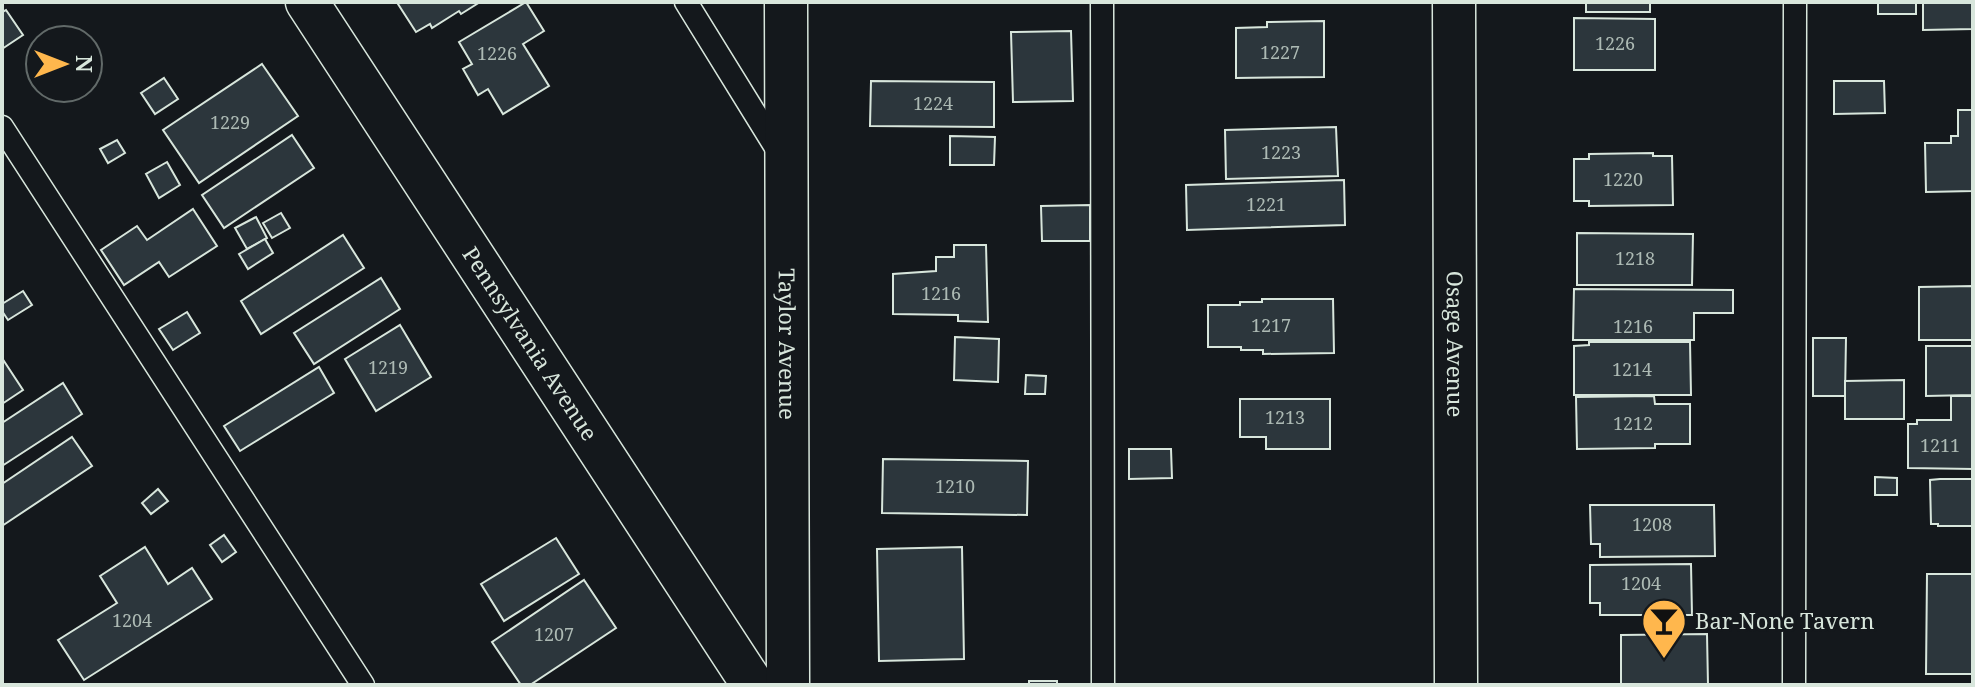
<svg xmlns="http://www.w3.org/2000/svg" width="1975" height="687" font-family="'Noto Serif',serif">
	<rect width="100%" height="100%" fill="#14181c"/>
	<g fill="#2c363c" stroke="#d8e6dc" stroke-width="2">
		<polygon points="401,2 480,2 461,14 459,11 432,28 430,24 416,32 398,4"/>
		<polygon points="526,2 544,31 523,44 549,86 503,114 488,89 478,95 463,69 472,64 459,42"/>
		<rect x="1586" y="2" width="64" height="10"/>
		<rect x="1878" y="2" width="38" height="12"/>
		<polygon points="1923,2 1973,2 1973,29 1923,30"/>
		<polygon points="6,10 23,35 2,49 2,12"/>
		<polygon points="1574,18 1655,19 1655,70 1574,70"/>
		<polygon points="1324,21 1324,77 1236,78 1236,28 1267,27 1267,22"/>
		<polygon points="1071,31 1073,101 1013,102 1011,32"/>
		<polygon points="262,64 298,116 199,183 163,130"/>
		<polygon points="164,78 178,99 155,114 141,93"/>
		<polygon points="871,81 994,82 994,127 870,126"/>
		<polygon points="1834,81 1884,81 1885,113 1834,114"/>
		<polygon points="1958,110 1973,110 1973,191 1926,192 1925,143 1951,143 1951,136 1958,136"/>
		<polygon points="1336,127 1338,176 1226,179 1225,130"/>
		<polygon points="292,135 314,168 224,228 202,195"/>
		<polygon points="950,136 995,137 994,165 950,165"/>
		<polygon points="117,140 125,153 108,163 100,149"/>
		<polygon points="1653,153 1653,156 1672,156 1673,205 1589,206 1589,201 1574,201 1574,159 1589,159 1589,154"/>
		<polygon points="167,162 180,185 159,198 146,174"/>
		<polygon points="1344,180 1345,225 1187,230 1186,185"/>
		<polygon points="1090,205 1090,241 1042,241 1041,206"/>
		<polygon points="193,209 217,246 169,277 159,262 124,285 101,250 137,226 147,240"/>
		<polygon points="281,213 290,228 272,238 263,223"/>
		<polygon points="256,217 267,238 247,249 235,228"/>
		<polygon points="1577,233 1693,234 1692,285 1577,285"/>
		<polygon points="343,235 364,268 261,334 241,301"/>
		<polygon points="265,239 273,253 248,269 239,254"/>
		<polygon points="954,245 986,245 988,322 958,321 958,315 893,314 893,274 936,271 936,257 954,257"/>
		<polygon points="381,278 400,309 314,364 294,333"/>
		<polygon points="1973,286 1973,340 1919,340 1919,287"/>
		<polygon points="1574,289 1733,290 1733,313 1694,313 1694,340 1573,340"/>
		<polygon points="23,291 32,305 8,320 2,311 2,304"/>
		<polygon points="1262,299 1333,299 1334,353 1263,354 1263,350 1241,350 1241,347 1208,347 1208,305 1240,305 1240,302 1262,302"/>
		<polygon points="187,312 200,333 173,350 159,329"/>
		<polygon points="400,325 431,377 376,411 345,359"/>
		<polygon points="955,337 999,339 998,382 954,380"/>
		<polygon points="1813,338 1846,338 1845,396 1813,396"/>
		<polygon points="1589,342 1690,342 1691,395 1574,395 1574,346 1589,345"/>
		<polygon points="1926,346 1973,346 1973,395 1926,396"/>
		<polygon points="2,358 23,390 2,404"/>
		<polygon points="319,367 334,393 240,451 224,426"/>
		<polygon points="1026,375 1046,376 1045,394 1025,394"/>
		<polygon points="1904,380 1904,419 1845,419 1845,381"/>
		<polygon points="63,383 82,414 2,466 2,423"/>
		<polygon points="1654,396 1655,404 1690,404 1690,444 1655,444 1655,448 1577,449 1576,397"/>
		<polygon points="1951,396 1973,396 1973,469 1908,468 1908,424 1917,424 1917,420 1951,420"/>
		<polygon points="1240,399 1330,399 1330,449 1266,449 1266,437 1240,437"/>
		<polygon points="72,437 92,466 2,526 2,484"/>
		<polygon points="1129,449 1171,449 1172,478 1129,479"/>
		<polygon points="883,459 1028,461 1027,515 882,513"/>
		<polygon points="1875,477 1897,478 1897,495 1875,495"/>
		<polygon points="1940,479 1973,479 1973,526 1938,526 1938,524 1931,524 1930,480"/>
		<polygon points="158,489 168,501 151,514 142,503"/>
		<polygon points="1590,505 1714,505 1715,556 1600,557 1600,544 1591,544"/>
		<polygon points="224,535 236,552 222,562 210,545"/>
		<polygon points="556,538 579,574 504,621 481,584"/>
		<polygon points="145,547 168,584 192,568 212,599 84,680 58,640 117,603 100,576"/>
		<polygon points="962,547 964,659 879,661 877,549"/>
		<polygon points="1691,564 1692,615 1600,615 1600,603 1590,603 1590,565"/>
		<polygon points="1927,574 1973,574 1973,674 1926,674"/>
		<polygon points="584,580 616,628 530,685 521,685 492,642"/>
		<polygon points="1707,634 1708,685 1621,685 1621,635"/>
		<rect x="1029" y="681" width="28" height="4"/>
	</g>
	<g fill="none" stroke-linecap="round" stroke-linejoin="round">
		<g stroke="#d8e6dc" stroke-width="25">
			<g id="lane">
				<polyline points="686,2 780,154"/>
				<polyline points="1102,2 1103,685"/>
				<polyline points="2,127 363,685"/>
				<polyline points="1794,685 1795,2"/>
			</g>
		</g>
		<g stroke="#d8e6dc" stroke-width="45">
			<g id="street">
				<path id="s1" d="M307,2L753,685"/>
				<path id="s2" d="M786,2L788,685"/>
				<path id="s3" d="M1454,2L1456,685"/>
			</g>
		</g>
		<use href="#lane" stroke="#14181c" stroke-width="22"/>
		<use href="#street" stroke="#14181c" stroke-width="42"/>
	</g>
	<defs>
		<g id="bar-pin" transform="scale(2.3)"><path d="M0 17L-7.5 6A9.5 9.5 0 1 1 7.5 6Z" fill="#ffb74d" stroke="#14181c"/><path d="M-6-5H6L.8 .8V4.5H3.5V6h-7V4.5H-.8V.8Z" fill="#111"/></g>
	</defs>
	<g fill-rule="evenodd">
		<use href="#bar-pin" x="1664" y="621"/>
	</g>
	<g text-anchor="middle" stroke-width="6" stroke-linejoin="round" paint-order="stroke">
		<g font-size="18" fill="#adbab4">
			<text x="1615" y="50">1226</text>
			<text x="1280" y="59">1227</text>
			<text x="497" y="60">1226</text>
			<text x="933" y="110">1224</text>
			<text x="230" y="129">1229</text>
			<text x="1281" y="159">1223</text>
			<text x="1623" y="186">1220</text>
			<text x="1266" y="211">1221</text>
			<text x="1635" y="265">1218</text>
			<text x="941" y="300">1216</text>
			<text x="1271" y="332">1217</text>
			<text x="1633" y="333">1216</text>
			<text x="388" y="374">1219</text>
			<text x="1632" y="376">1214</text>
			<text x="1285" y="424">1213</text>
			<text x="1633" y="430">1212</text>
			<text x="1940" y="452">1211</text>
			<text x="955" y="493">1210</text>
			<text x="1652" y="531">1208</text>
			<text x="1641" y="590">1204</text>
			<text x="132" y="627">1204</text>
			<text x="554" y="641">1207</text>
		</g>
		<g font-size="22" fill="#d8e6dc" stroke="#14181c">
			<text dy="8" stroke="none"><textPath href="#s2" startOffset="342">Taylor Avenue</textPath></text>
			<text dy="8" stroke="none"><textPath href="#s1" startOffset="408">Pennsylvania Avenue</textPath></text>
			<text dy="8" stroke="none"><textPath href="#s3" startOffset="342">Osage Avenue</textPath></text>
		</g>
		<g font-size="22" fill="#d8e6dc" stroke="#14181c" text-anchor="start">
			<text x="1695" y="629">Bar-None Tavern</text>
		</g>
	</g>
	<rect width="1975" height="687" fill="none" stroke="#d8e6dc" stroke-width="8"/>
	<g transform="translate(64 64) rotate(90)"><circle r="38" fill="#14181c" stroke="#626a69" stroke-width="2"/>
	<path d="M0-6L14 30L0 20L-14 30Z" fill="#ffb74d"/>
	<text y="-12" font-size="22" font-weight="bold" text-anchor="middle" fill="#d8e6dc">N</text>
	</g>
</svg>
